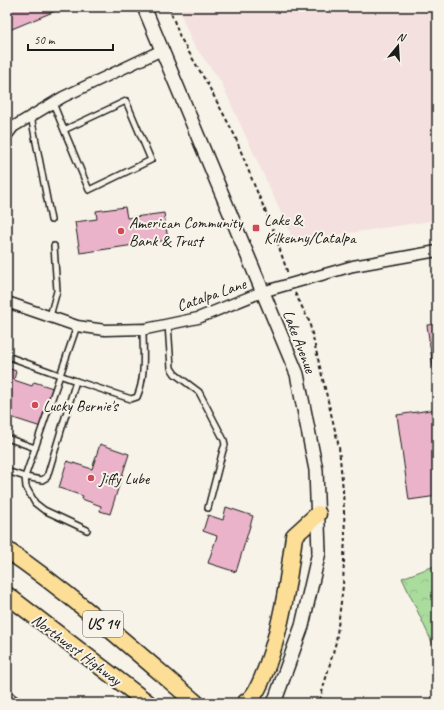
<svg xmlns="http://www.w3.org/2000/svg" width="444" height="710" font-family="Caveat,sans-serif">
	<defs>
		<pattern id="forest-crowns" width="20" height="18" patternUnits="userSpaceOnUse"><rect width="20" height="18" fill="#aadc9e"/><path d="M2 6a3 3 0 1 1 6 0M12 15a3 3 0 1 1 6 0" fill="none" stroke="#92bc88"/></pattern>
	</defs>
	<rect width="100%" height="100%" fill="#f7f3e8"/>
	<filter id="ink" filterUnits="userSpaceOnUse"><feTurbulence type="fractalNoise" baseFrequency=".025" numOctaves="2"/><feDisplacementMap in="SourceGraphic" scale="8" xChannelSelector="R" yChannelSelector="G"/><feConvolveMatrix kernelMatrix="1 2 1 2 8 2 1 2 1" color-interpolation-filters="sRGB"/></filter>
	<g filter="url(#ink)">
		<polygon fill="#f3e0df" points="178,7 437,7 437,220 294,241 220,80 193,44"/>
		<polygon fill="url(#forest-crowns)" stroke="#637c5d" points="437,565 437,653 402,578"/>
		<g fill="#eab3c9" stroke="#1c1c1c">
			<polygon points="7,7 65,7 7,31"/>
			<polygon points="125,207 127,218 164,213 168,240 80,253 75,222 97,219 96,211"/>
			<polygon points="437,324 437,395 427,325"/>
			<polygon points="7,368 16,371 14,380 32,386 34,382 53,388 41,427 7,416"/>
			<polygon points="437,409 437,496 409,500 397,415"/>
			<polygon points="100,444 129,454 110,514 100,511 101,506 82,499 83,496 59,488 67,461 92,469"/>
			<polygon points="226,507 253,516 236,572 208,563 217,536 203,531 208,515 223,520"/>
		</g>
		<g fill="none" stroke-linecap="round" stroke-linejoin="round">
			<g stroke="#1c1c1c" stroke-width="8">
				<g id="service">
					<polyline points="53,103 64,130 126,101 151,160 89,190 64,130"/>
					<polyline points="31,116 51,220"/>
					<polyline points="50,316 57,291 54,246"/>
					<polyline points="168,324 171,368 175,374 199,392 224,440 225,445 223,450 208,508"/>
					<path d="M7,356L76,381L131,399L137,397C146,377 143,351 143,329"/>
					<polyline points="76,381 47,477 42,480 25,477 26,487 35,503 44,510 87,530"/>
					<polyline points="7,438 35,448"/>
					<polyline points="7,471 25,477 77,326"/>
					<polyline points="7,693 20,703"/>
					<polyline points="7,700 16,703"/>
				</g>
			</g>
			<g stroke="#1c1c1c" stroke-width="13">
				<g id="minor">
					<polyline points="7,135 13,127 63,97 162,50"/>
					<polyline points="7,302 77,326 105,330 146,329 198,318 262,292 353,266 437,251"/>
				</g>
			</g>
			<g stroke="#1c1c1c" stroke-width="16">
				<polyline id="tertiary" points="144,7 297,374 316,470 319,552 302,626 274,703"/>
			</g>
			<g stroke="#1c1c1c" stroke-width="19">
				<g id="primary">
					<path d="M7,550C74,596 134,650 196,703"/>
					<polyline points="7,595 148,703"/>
					<path d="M245,703C248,701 250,699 252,697C259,689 262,679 266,669C282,625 288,583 294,536L318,514"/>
				</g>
			</g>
			<g stroke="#1c1c1c" stroke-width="2" stroke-dasharray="4 3" stroke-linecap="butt">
				<polyline points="169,7 180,37 208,85 234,134 255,187 272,226 288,274"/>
				<polyline points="295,293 309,321 339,447 343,490 345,534 343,586 336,642 319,703"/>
			</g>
			<use href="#service" stroke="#f7f3e8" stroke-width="5"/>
			<use href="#minor" stroke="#f7f3e8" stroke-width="10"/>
			<use href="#tertiary" stroke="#f7f3e8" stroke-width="13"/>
			<use href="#primary" stroke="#fcde96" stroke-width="16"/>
		</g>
	</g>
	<g fill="#d1495b" stroke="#f7f3e8" stroke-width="1.5">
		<rect x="252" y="224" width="8" height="8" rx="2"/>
		<circle cx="121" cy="231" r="4"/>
		<circle cx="35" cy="405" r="4"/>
		<circle cx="91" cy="478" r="4"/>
	</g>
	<g text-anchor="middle" stroke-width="4" stroke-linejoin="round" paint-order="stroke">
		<rect fill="#f7f3e8" stroke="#5e5c59" stroke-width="1" x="83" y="611" width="40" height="26" rx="3"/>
		<g font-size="15" font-weight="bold" fill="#1c1c1c">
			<text x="103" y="629">US 14</text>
		</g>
		<g font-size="16" fill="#1c1c1c" stroke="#f7f3e8" text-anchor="start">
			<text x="264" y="225">Lake &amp;<tspan x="264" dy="18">Kilkenny/Catalpa</tspan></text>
			<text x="129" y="228">American Community<tspan x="129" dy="18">Bank &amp; Trust</tspan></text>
			<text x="43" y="411">Lucky Bernie's</text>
			<text x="99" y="484">Jiffy Lube</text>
		</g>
		<g font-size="16" fill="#1c1c1c" stroke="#f7f3e8">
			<text transform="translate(211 294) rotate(-19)" y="6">Catalpa Lane</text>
			<text transform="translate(300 341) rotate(69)" y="6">Lake Avenue</text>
			<text transform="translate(77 649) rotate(37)" y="6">Northwest Highway</text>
		</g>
	</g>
	<rect width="444" height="710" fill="none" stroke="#f7f3e8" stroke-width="24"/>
	<rect x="12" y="12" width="420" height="686" fill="none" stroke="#1c1c1c" stroke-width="1.5" filter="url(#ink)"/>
	<g transform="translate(398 46) rotate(18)" stroke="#f7f3e8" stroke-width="3" paint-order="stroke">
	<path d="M0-3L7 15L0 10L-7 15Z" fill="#1c1c1c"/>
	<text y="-6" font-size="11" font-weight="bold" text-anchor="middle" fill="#1c1c1c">N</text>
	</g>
	<path d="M28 44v6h85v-6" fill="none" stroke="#1c1c1c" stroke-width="2"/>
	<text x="34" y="44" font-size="12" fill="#1c1c1c" stroke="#f7f3e8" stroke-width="3" paint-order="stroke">50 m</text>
</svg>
